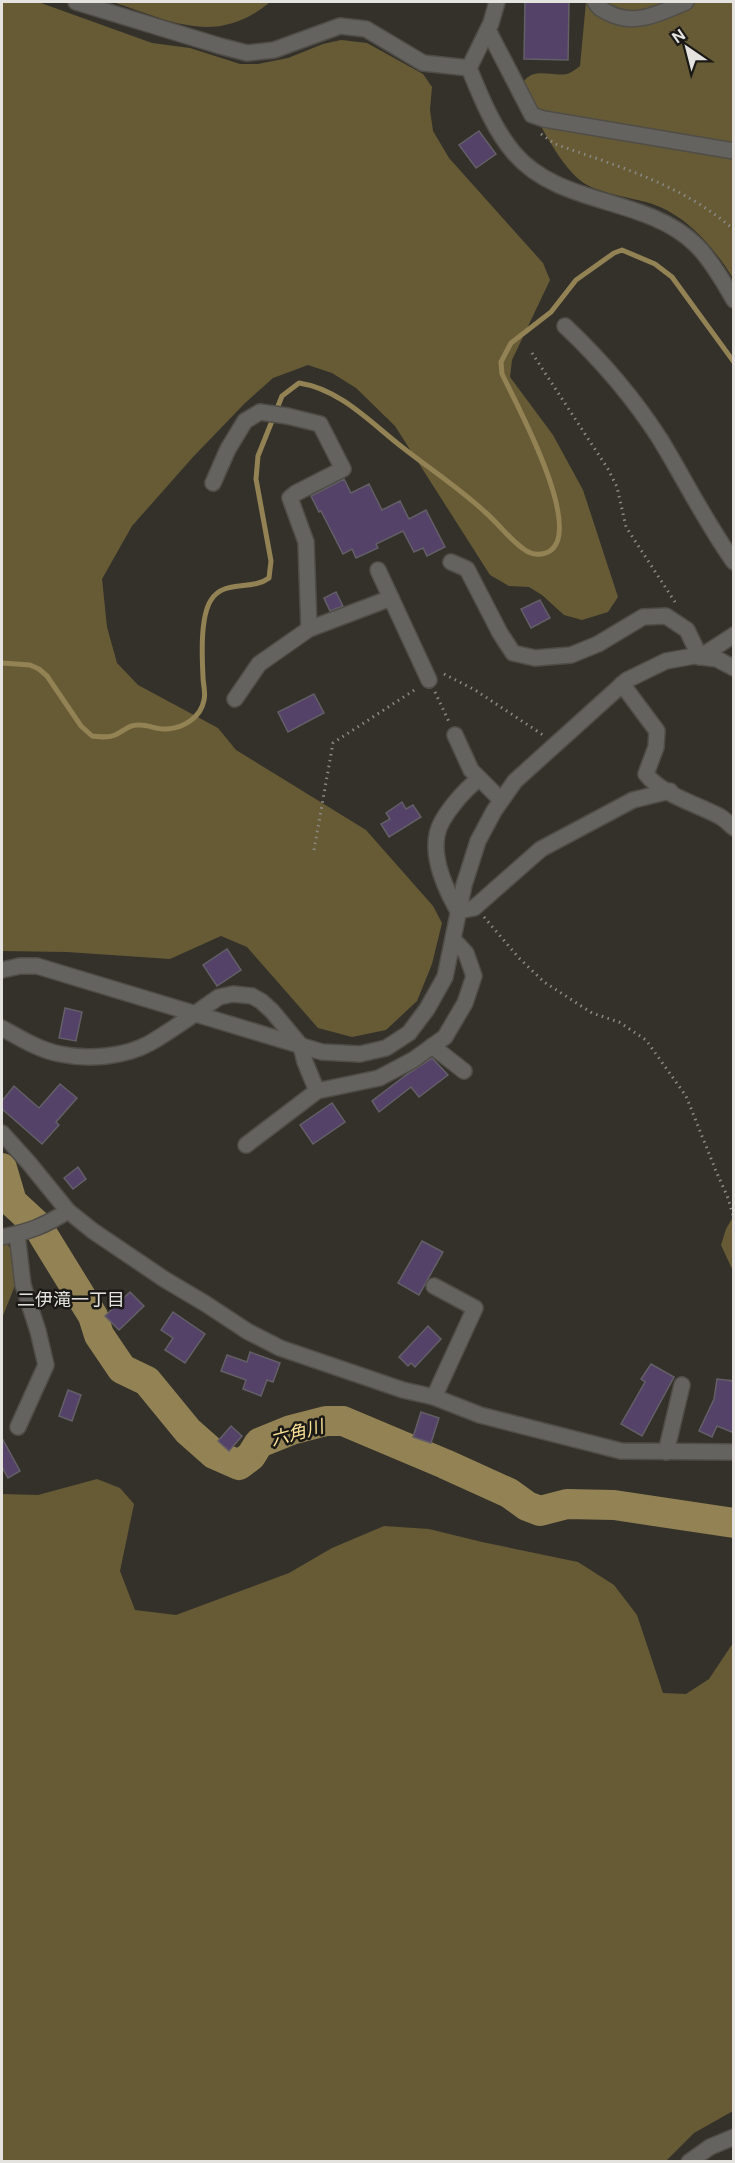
<svg xmlns="http://www.w3.org/2000/svg" width="735" height="2163" font-family="'DM Sans','Noto Sans JP',sans-serif">
	<rect width="100%" height="100%" fill="#34312a"/>
	<g fill="#675b36">
		<polygon points="2,2 41,3 152,43 190,48 240,64 258,64 288,58 323,44 341,40 367,43 423,74 432,87 430,110 433,131 449,158 543,263 550,280 512,360 510,377 553,435 583,490 618,597 608,612 582,620 564,615 542,595 529,587 509,586 490,575 395,426 356,388 332,373 308,365 273,378 245,403 193,457 132,526 102,579 107,627 117,663 138,685 218,728 236,750 366,830 433,906 442,923 432,964 417,1001 386,1030 352,1037 318,1028 247,947 221,936 170,959 67,952 2,951"/>
		<path d="M113,2H270C216,47 171,21 113,2Z"/>
		<path d="M586,2H733V278C712,245 685,213 646,202C630,198 592,191 581,181C558,163 532,112 522,84C533,66 550,77 567,74C571,73 576,69 580,66Z"/>
		<polygon points="733,1217 734,1217 733,1271 721,1245 726,1229"/>
		<polygon points="2,1237 17,1257 14,1288 2,1318"/>
		<polygon points="97,1479 120,1488 134,1504 120,1571 135,1610 176,1615 289,1573 332,1548 384,1526 429,1529 482,1542 578,1562 614,1585 637,1615 663,1693 686,1694 709,1679 733,1643 733,2111 694,2133 666,2161 2,2161 2,1494 38,1495"/>
	</g>
	<g fill="none" stroke-linecap="round" stroke-linejoin="round">
		<path stroke="#928254" stroke-width="5" d="M2,663L30,665L39,669L47,676L81,726L92,736C100,737 108,738 115,735C124,731 129,724 140,725C149,725 158,730 167,729C184,728 201,717 204,700C206,693 203,684 203,677C202,657 200,617 211,600C224,579 252,591 269,578L271,561L256,479L258,456L282,396L299,383C340,389 371,423 402,447C430,469 459,488 485,512C499,524 510,540 525,550C532,555 542,556 550,551C584,528 516,403 502,374L501,362L511,343L551,312L576,280L614,253L622,250L655,264L672,277L734,362"/>
		<polyline stroke="#928254" stroke-width="30" points="2,1168 12,1202 37,1225 93,1316 99,1335 122,1369 147,1381 188,1431 214,1454 239,1465 251,1456 259,1443 291,1430 326,1421 343,1421 445,1464 509,1493 527,1506 540,1511 567,1504 614,1505 734,1523"/>
	</g>
	<g fill="#554268" stroke="#635f67" stroke-width="1.5">
		<polygon points="525,2 569,2 568,60 524,59"/>
		<polygon points="479,131 496,154 476,168 459,145"/>
		<polygon points="344,479 351,493 369,484 382,510 400,501 409,519 426,510 445,547 427,556 423,548 414,552 403,531 376,544 378,548 356,558 352,549 343,554 321,511 319,512 311,496"/>
		<polygon points="336,592 343,606 330,611 324,598"/>
		<polygon points="540,600 550,618 531,628 521,609"/>
		<polygon points="314,694 324,713 288,732 278,712"/>
		<polygon points="402,802 406,809 413,805 421,817 389,837 381,824 390,819 386,813"/>
		<polygon points="227,949 241,970 217,986 203,965"/>
		<polygon points="65,1008 82,1012 76,1041 59,1038"/>
		<polygon points="432,1058 448,1075 419,1097 411,1087 379,1112 372,1101 406,1075"/>
		<polygon points="60,1084 77,1098 56,1122 59,1125 42,1144 2,1109 2,1101 14,1086 39,1108"/>
		<polygon points="332,1103 345,1122 313,1144 300,1125"/>
		<polygon points="78,1167 86,1179 73,1189 64,1178"/>
		<polygon points="422,1241 443,1252 419,1295 398,1283"/>
		<polygon points="130,1292 144,1306 119,1330 105,1316"/>
		<polygon points="173,1312 205,1334 185,1363 165,1350 173,1338 161,1330"/>
		<polygon points="428,1326 441,1339 415,1367 411,1363 408,1366 399,1357"/>
		<polygon points="250,1352 280,1363 273,1382 267,1380 261,1396 243,1389 246,1380 221,1371 227,1355 247,1362"/>
		<polygon points="651,1364 674,1377 642,1436 621,1424 645,1382 641,1379"/>
		<polygon points="717,1379 734,1381 734,1433 717,1426 712,1437 699,1431 714,1399"/>
		<polygon points="68,1390 81,1395 72,1421 59,1416"/>
		<polygon points="421,1412 439,1418 431,1443 413,1437"/>
		<polygon points="231,1426 242,1436 229,1451 218,1441"/>
		<polygon points="2,1438 20,1471 8,1478 2,1467"/>
	</g>
	<g fill="none" stroke-linecap="round" stroke-linejoin="round">
		<g stroke="#504d47" stroke-width="18">
			<g id="minor">
				<path d="M76,2L220,46L247,53L274,50L340,26L366,29L423,63L469,68C481,97 493,128 514,153C560,207 645,196 695,244C708,256 725,284 734,300"/>
				<path d="M595,2C598,8 603,10 609,13C635,27 662,12 686,2"/>
				<polyline points="488,30 532,115 544,119 734,151"/>
				<polyline points="469,68 491,23 497,2"/>
				<path d="M565,326C601,360 633,397 660,439C685,480 706,523 734,562"/>
				<polyline points="213,483 228,449 245,421 260,412 287,416 320,424 343,469 296,493 290,498 306,542 309,629"/>
				<polyline points="451,562 467,569 500,633 513,653 535,658 571,655 598,644 643,617 666,616 687,630 700,657"/>
				<polyline points="378,570 429,680"/>
				<polyline points="700,657 734,635"/>
				<path d="M622,684L657,731L656,747L646,774C662,795 697,804 719,816C725,819 729,824 734,828"/>
				<polyline points="235,699 259,664 309,629 391,598"/>
				<polyline points="455,735 471,770 501,800"/>
				<path d="M479,779C465,789 440,817 437,835C432,860 446,890 458,911L474,908L541,849L633,800L670,791"/>
				<polyline points="2,970 20,966 37,966 322,1052 360,1054 386,1048 409,1033 427,1009 445,977 464,885 478,841 494,811 515,781 627,680 666,661 694,656 717,659 734,668"/>
				<path d="M2,1028C20,1038 39,1050 60,1054C88,1060 125,1057 150,1043C174,1029 197,1012 219,997L233,994L252,996L261,1001L272,1011L301,1046L305,1062L317,1091"/>
				<polyline points="432,1046 464,1071"/>
				<polyline points="2,1133 29,1163 68,1211 93,1231 164,1279 206,1304 247,1331 280,1348 403,1390 434,1397 480,1415 621,1451 734,1452"/>
				<polyline points="246,1145 317,1091 379,1078 413,1060 445,1037 465,1003 474,976 466,953 453,939"/>
				<polyline points="17,1234 23,1285 38,1331 46,1365 18,1427"/>
				<path d="M2,1237C29,1232 44,1226 68,1211"/>
				<polyline points="434,1397 475,1308 434,1286"/>
				<polyline points="666,1452 682,1385"/>
				<polyline points="689,2162 710,2147 734,2137"/>
			</g>
		</g>
		<g stroke="#8b8983" stroke-width="3" stroke-dasharray="1.5 4.5" stroke-linecap="butt">
			<path d="M541,134L555,144C617,166 684,185 734,230"/>
			<polyline points="532,353 608,469 617,487 626,527 675,602"/>
			<polyline points="444,674 475,690 543,735"/>
			<polyline points="435,692 449,722"/>
			<polyline points="314,850 333,743 416,689"/>
			<polyline points="484,917 519,958 544,982 592,1013 619,1022 646,1040 686,1096 716,1171 728,1198 734,1218"/>
		</g>
		<use href="#minor" stroke="#646360" stroke-width="15"/>
	</g>
	<g text-anchor="middle" stroke-width="5" stroke-linejoin="round" paint-order="stroke">
		<g font-size="18" fill="#e5e3df" stroke="#1a1916">
			<text x="71" y="1306">二伊滝一丁目</text>
		</g>
		<g font-size="18" font-style="italic" fill="#fce398" stroke="#1a1916">
			<text transform="translate(297 1433) rotate(-15)" y="6">六角川</text>
		</g>
	</g>
	<rect width="735" height="2163" fill="none" stroke="#e5e3df" stroke-width="6"/>
	<g transform="translate(687 48) rotate(325)" stroke="#1a1916" stroke-width="4.5" paint-order="stroke">
	<path d="M0-4.5L10 22L0 15L-10 22Z" fill="#e5e3df"/>
	<text y="-9" font-size="16" font-weight="bold" text-anchor="middle" fill="#e5e3df">N</text>
	</g>
</svg>
